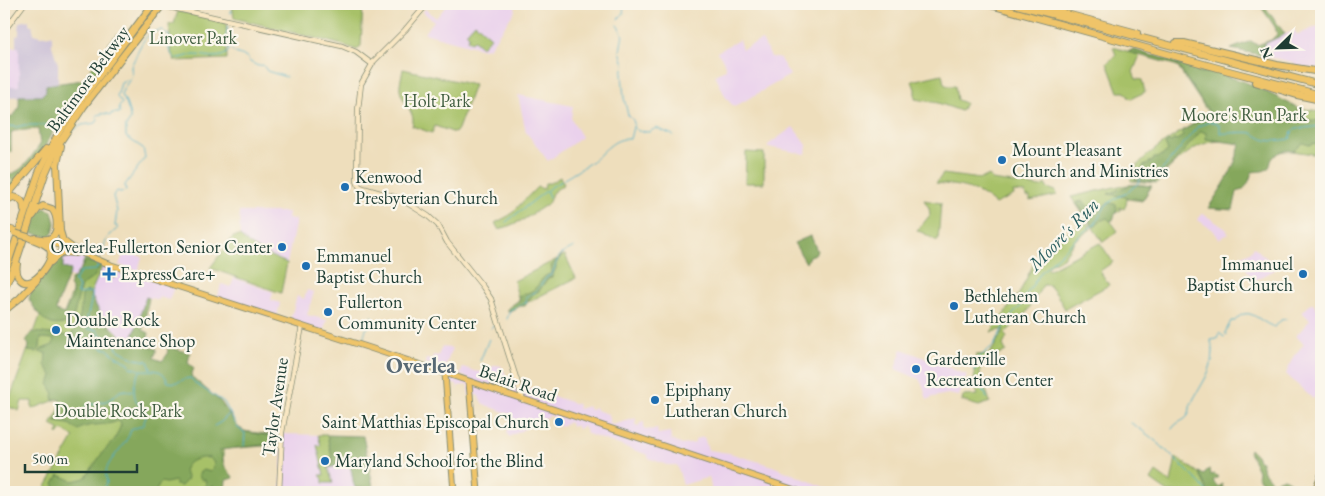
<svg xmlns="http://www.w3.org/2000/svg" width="1325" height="496" font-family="'EB Garamond',serif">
	<rect width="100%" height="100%" fill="#fbf7ec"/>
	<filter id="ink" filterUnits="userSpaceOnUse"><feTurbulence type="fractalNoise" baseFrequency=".02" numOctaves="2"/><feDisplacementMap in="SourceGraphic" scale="10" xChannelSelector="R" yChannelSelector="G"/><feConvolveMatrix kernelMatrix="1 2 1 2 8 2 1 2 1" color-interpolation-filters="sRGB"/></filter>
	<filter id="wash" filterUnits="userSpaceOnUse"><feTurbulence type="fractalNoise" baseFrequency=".0096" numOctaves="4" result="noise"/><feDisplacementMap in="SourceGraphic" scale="20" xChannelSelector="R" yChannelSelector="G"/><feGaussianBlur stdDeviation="1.12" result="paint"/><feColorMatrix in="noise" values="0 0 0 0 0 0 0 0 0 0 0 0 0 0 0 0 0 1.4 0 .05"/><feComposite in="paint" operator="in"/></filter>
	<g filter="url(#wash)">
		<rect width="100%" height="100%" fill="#eedebc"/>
		<g fill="#ead1ec">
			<polygon points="448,4 515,4 515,11 489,48 483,49 424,33 434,21 423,12 425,9 436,18"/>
			<polygon points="1321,25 1321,69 1297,66 1292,62 1261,55 1264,44 1295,30 1296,34 1299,34"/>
			<polygon points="739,40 742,49 762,40 771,57 780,59 790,75 734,107 726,98 715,75 726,69 723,60 717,52"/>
			<rect x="4" y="47" width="15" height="40"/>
			<polygon points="518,95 573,106 571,118 582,137 548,161 526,132"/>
			<polygon points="793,127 807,145 806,154 768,147 768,145"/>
			<polygon points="239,212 288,212 287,218 296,220 287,263 264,254 245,241 240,236"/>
			<polygon points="1202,213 1226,229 1228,234 1219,239 1214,231 1198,220"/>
			<polygon points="1254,247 1272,263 1275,270 1253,281 1240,257 1250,252"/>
			<polygon points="125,251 142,257 138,271 119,265"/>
			<polygon points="69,258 85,258 75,278 52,268 60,260"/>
			<polygon points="98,263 174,287 169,300 159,297 158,300 147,297 131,345 102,317 89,297 103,265"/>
			<polygon points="234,278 273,292 271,300 280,303 277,316 218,297 221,284 231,287"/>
			<polygon points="307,290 314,292 307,315 327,320 323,332 290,321 297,296 304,299"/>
			<polygon points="1312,303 1321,313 1321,390 1313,399 1286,374 1293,357 1304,344 1296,336 1310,320 1302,312"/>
			<polygon points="442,346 452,349 444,370 425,363 426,359 432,360 433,355 438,356"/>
			<polygon points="902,349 967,375 959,396 948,394 933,397 927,400 923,386 919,379 895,369"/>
			<polygon points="496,365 501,366 505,373 506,383 509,383 511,385 519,383 521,391 531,389 540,392 577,404 579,409 588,406 590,410 595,407 596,410 608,414 610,424 613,425 636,418 635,425 639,426 640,423 644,422 644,430 657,429 658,434 670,432 671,440 682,445 695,443 695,439 704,437 708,450 729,453 770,465 836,492 774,492 763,489 762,492 712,492 709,477 683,485 677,465 667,465 648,458 648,455 588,434 583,426 578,429 576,425 572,427 569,422 559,427 551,415 509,437 507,433 512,415 483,404 478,395 469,396 468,385 458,386 458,392 457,384 447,384 447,377 463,382 471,379 460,375 463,367 474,371 481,372"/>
			<polygon points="282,434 363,436 375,492 281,492"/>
		</g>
		<polygon fill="#cabfd6" points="29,20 29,25 32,25 34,34 41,36 52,35 52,46 58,64 58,85 46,85 46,91 41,96 4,97 4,87 19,86 19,47 16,47 16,36 19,35 19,22"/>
		<g fill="#a7c168" stroke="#637f4e">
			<polygon points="232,4 363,4 361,46 357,50 343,45 234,18"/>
			<polygon points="178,11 226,22 227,59 175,61 171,53 169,24 174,24"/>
			<polygon points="475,23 491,37 482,47 474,40 472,42 467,40 469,36 466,33"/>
			<polygon points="1113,47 1140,55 1133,72 1136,79 1142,80 1145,92 1130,99 1125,92 1118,92 1107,63 1116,55"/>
			<path d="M1175,63L1199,71L1220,73L1296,108L1321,111V153L1313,154L1224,141C1216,141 1208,142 1201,145C1188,151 1163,171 1157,183L1131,181C1127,160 1193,125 1209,114Z"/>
			<path d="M403,69L474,85L458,129L455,133L435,126L432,133L412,126C417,113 402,103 400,90C399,84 402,76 403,69Z"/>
			<polygon points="942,74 944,84 948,86 955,86 957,100 965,103 961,111 938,103 915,99 915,89 912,81"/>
			<polygon points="746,152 764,153 764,183 745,183"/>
			<path d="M943,174L981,179L989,175L992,180L1041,187L1045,184L1047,188L1056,191L1057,195L1030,201V197H1026L1025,193L1013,192L1014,195L995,204C976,187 961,186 936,183Z"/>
			<polygon points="560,177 564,184 552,193 549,202 546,205 523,220 499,230 495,223 510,215 537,187 544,189 545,183 550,183"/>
			<polygon points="1137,184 1152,186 1142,201 1127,199 1126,205 1124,209 1119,207 1121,210 1116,213 1117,210 1109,219 1118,231 1103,242 1071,197 1119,186"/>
			<path d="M924,200L941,203L938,241C931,239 925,232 917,231L930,215L929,208Z"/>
			<path d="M1086,222L1091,229L1075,240L1063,258L1054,262L1047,268L1048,270L1100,243L1113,262L1100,271L1109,285L1065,309L1057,295L1049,285H1043L1026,313L1004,334L1007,337L1003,345L1006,351C968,372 980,367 990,402L979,406L962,401L963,396L978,395L974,383L976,355L990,354L1004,329L991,332L1019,294L1034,263L1064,235Z"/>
			<path d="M240,236C253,249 270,256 287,263L281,293L210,268L233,237Z"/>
			<polygon points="565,255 576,278 520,306 514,281"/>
			<polygon points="85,258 103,265 89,297 102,317 135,350 222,428 273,435 273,433 278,433 280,436 279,445 223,449 224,492 43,492 74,437 62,430 58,435 57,434 59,429 51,425 62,404 58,399 32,409 32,401 22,401 19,411 7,406 43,308 63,316"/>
			<polygon points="318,435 327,435 333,462 328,468 333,483 323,483 323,479 320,475 324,475 317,445 321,446"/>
			<polygon points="1176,457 1217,486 1214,492 1168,492 1151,480 1156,472 1171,483"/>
		</g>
		<g fill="#85a75c" stroke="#527248">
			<polygon points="1259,4 1263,4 1285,34 1264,44 1261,55 1231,49 1251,41 1257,45 1271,40 1277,34 1275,27"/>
			<path d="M118,34L117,42L107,59L63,114L43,150L4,196V193L13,180L6,177V174C22,175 31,156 40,145L38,129L14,131L11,133V152L4,155V121C17,113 20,112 19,96H41L46,91V85L83,80C89,71 96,62 103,53C108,46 110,39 118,34Z"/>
			<path d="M1133,49L1150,55L1158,56L1189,68H1194L1199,73L1218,72L1229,78C1239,76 1283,101 1297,107L1301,119L1321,121V144L1318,143V146L1315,143L1309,145L1303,143L1294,151C1286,150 1278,151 1272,159C1270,162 1271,167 1267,169C1264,172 1257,171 1252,172C1249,182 1247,189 1237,192L1233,210L1208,208C1222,187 1235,170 1240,144L1206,139V133L1201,131L1171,166L1154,181L1156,182L1134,180L1141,173L1143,166L1149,164V162L1153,161L1154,158H1158L1168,151L1165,144L1169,141L1172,142L1174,139L1177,140L1183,136L1181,132L1210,113L1178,66L1128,52Z"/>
			<polygon points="1130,185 1151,186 1143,200 1108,194"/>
			<polygon points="1083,200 1087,206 1091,207 1093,203 1096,206 1099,205 1099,206 1094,208 1096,210 1100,210 1107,203 1116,204 1117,209 1113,220 1110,221 1107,218 1100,221 1094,227 1077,204 1078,202"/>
			<polygon points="44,208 52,211 55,223 53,233 48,237 29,232 36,213"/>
			<polygon points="810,236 811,236 817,251 815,254 809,256 806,263 794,243"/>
			<path d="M563,253L556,264V268L552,277L548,278L539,291L533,294L525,306H520L514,310L508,311V308L519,300V296C525,293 531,293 535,288C542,282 542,275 551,274L552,271L551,266Z"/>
			<path d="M64,256L70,257L63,259V268L71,270L57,305L56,311L64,314L72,298V289L69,286L72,278H74L86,261L101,265L94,277L81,286L73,319C51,334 39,317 29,299L31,291L60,258Z"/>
			<path d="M87,291L90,293L102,317L118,337L131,343L146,297L149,298L143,330L149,333L146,346L157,349L154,358L162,361L167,355L168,347L190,353L188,363L194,368L191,376L221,402L238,427L246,432L279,437V443L220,450L225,467L234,478L226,480L225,492L213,490L214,486L205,490L203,489L206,486L205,479L202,480L199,476V473L203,470L211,472L214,463L210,458C199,457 187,460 184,471L188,479L181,486L176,485L175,481L166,483L161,482L155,492H54V483L59,475L73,481L85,478L103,452L115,439L121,425L120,422L118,421C104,427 91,422 78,430L69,424L55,422L64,404L59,399L53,400L52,397L54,394L49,385L52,375L45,365L46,353L39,352L42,349L53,345L54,339L41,338L40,348L37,352L28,351L29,345L26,341L32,332L71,336L80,316L82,295Z"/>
			<path d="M327,435L363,436L374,491L367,490L364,487L355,488C352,481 353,474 350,466L345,464L328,468L333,462Z"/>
			<path d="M1250,449L1256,455L1258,460L1262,461C1260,470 1267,475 1272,482L1284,478L1297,486L1295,491L1286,485L1281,488L1293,492H1271L1265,486H1262L1263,483L1257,476L1258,471L1249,452Z"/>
			<polygon points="1210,469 1211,475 1215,474 1218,477 1213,481 1218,487 1223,484 1222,488 1227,490 1228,492 1208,492 1199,472 1204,475 1207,470"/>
		</g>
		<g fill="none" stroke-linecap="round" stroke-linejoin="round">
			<g stroke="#48adc7" stroke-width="1">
				<polyline points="231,13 232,4"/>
				<polyline points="618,19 623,14 624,6 626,4"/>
				<polyline points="229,47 235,53 247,57 250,62 258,66 263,65 267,71 286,77"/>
				<polyline points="4,125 17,127 24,125 60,125"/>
				<polyline points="634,128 638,131 649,132 656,128 673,135"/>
				<path d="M72,131L82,125L96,123L98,120L96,116C102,113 105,113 111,115L112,113H120L119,107L122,103L117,97L121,83L127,80"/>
				<path d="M564,179C573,174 582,168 591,162C604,153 613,137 630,139L634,123L633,120L628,115L624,98L622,74L624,64L620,51L623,34L617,25"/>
				<polyline points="547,192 549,198"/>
				<polyline points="506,222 551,187 562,181"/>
				<path d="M100,257L107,238L119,227L115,226L117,211L113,196L117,191L120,192L126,191L125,185L145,158L143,148L126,137V126L130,120V115L126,103L121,95C123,87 131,80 132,74C132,72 131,69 131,67C132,63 135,59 136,56C141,43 147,31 162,30L169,36V50L174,58C182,59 187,55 194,55C206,55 220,61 229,51L226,37L228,26"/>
				<polyline points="99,263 96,270 81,271 74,282 79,287 77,293 79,294 90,292 93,293 87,319 88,329 97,330 102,336 115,339 118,342 116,347 117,349 135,359 148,361 151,369"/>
				<path d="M507,319L510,310L527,302L526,297L536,291L547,277L552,274C560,256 554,257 574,247"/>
				<polyline points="491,328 495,324"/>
				<polyline points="98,334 98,336 101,339 100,345 102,348 107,349 117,357 129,363 130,367 140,370"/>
				<polyline points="362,343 366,329 371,325 372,316"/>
				<polyline points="480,361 489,339"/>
				<path d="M975,371L977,359L994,345L1003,328L1013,314L1021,306L1026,295L1041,272L1082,233L1095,224L1106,205L1118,197L1127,193L1138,183L1140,178L1157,173L1163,169L1198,126L1209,122L1216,123L1220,126V133C1229,134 1244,131 1252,133C1257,135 1261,139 1266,140C1274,142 1282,140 1290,139L1292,132L1296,129L1321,126"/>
				<polyline points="976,379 975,383 985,393 987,398"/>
				<polyline points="85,406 106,401 112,398 120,391 127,390 130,392 134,391"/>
				<path d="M1131,423C1149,434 1165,449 1180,464C1190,473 1199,481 1207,492"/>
				<polyline points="214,426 221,422 229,414"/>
				<path d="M1172,429C1176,422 1182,422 1187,417C1191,411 1189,407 1192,402C1200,386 1213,371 1213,351C1213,347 1211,344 1211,340L1217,339L1219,333L1224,337L1226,336L1225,333L1231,321H1235C1249,303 1259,323 1275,327L1281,320L1286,319"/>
				<polyline points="51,490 61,492"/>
				<path d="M101,492L107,483C107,479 105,475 106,471C109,458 127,445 131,430L143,425C144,421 147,417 146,413C145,408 140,409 138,404C131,393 134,380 141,370C155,371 162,367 168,382C181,384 182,378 191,378L196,384L224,402L238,428L245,433L244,446"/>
			</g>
		</g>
	</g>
	<g filter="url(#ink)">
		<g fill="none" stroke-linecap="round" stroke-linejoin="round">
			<g stroke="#868e78" stroke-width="6">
				<g id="secondary">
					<polyline points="427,4 405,30 374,61 361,84 358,110 357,181 359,186 363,188 401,199 428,216 438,225 447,242 483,287 491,299 523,400"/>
					<polyline points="169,7 342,46 356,52 372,64"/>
					<polyline points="4,31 24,4"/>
					<polyline points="279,492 282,432 302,326"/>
				</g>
			</g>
			<g stroke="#868e78" stroke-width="7">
				<g id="primary">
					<polyline points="43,240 80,252 108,264 370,348 801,492"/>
					<polyline points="109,264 112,269 113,273"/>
					<polyline points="445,374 454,492"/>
					<polyline points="469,382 478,492"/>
					<polyline points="1314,492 1321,475"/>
				</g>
			</g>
			<g stroke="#868e78" stroke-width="8">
				<g id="highway">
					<polyline points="987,4 1229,71 1321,95"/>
					<polyline points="1013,4 1321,85"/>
					<polyline points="1030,4 1137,33"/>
					<polyline points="1176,43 1184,43 1277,65 1321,72"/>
					<polyline points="1255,82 1297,95 1321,100"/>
					<polyline points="61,146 57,164 60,231 63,241 75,250"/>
					<polyline points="4,199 46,149"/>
					<path d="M5,201L13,197C21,198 24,202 24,210"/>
					<path d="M33,216L38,209L43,206L52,209C58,216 60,236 48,239C44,240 39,238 35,238"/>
					<polyline points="4,228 15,231"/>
					<polyline points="51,262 61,252 75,253"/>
					<path d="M17,264C15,274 20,286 32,281C40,277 56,258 49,248C45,243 34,240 28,237"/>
					<polyline points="4,275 39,172 58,134 73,111 153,4"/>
					<polyline points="4,289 16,262 45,174 58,145 84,106 163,4"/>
					<polyline points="4,311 20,298 37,280"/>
				</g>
			</g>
			<use href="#secondary" stroke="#f9e7c3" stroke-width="4.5"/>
			<use href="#primary" stroke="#efc469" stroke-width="5"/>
			<use href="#highway" stroke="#efc469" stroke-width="6"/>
			<g stroke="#868e78" stroke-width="6" stroke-linecap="butt">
				<polyline id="secondary-bridge" points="157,4 169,7"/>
			</g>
			<g stroke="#868e78" stroke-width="8" stroke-linecap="butt">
				<polyline id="highway-bridge" points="15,233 28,237"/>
			</g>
			<use href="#secondary-bridge" stroke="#f9e7c3" stroke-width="4.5"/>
			<use href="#highway-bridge" stroke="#efc469" stroke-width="6"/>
		</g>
	</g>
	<g fill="#1f6fb2" stroke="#fbf7ec" stroke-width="2">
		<circle cx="1002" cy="160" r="5"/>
		<circle cx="345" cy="187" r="5"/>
		<circle cx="282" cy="247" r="5"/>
		<circle cx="306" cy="266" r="5"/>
		<path d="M106.5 266.5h5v5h5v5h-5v5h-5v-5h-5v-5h5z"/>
		<circle cx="1303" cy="274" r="5"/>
		<circle cx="954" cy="306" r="5"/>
		<circle cx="328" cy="312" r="5"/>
		<circle cx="56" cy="330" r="5"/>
		<circle cx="916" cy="369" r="5"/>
		<circle cx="655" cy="400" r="5"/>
		<circle cx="559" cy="422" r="5"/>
		<circle cx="325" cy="461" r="5"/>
	</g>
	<g text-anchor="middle" stroke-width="4.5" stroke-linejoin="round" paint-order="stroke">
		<g font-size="18" fill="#415e41" stroke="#fbf7ec">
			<text x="193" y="44">Linover Park</text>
			<text x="437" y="107">Holt Park</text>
			<text x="1244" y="121">Moore's Run Park</text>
			<text x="118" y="417">Double Rock Park</text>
		</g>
		<g font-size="18" fill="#1f3d34" stroke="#fbf7ec">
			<text transform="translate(88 79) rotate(-54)" y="6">Baltimore Beltway</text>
			<text transform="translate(518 383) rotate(19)" y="6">Belair Road</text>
			<text transform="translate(275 407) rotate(-82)" y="6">Taylor Avenue</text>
		</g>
		<g font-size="18" fill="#1f3d34" stroke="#fbf7ec" text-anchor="start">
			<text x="1012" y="156">Mount Pleasant<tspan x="1012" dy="21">Church and Ministries</tspan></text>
			<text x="355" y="183">Kenwood<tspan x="355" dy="21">Presbyterian Church</tspan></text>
			<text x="272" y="253" text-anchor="end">Overlea-Fullerton Senior Center</text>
			<text x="316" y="262">Emmanuel<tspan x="316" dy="21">Baptist Church</tspan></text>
			<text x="1293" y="270" text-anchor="end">Immanuel<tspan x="1293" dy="21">Baptist Church</tspan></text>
			<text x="120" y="280">ExpressCare+</text>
			<text x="964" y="302">Bethlehem<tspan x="964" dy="21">Lutheran Church</tspan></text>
			<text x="338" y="308">Fullerton<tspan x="338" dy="21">Community Center</tspan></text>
			<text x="66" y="326">Double Rock<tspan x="66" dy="21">Maintenance Shop</tspan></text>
			<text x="926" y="365">Gardenville<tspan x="926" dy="21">Recreation Center</tspan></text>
			<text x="665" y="396">Epiphany<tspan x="665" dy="21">Lutheran Church</tspan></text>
			<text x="549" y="428" text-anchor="end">Saint Matthias Episcopal Church</text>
			<text x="335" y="467">Maryland School for the Blind</text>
		</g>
		<g font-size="19" font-style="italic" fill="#2b5f60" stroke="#fbf7ec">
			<text transform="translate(1063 234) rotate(-46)" y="7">Moore's Run</text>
		</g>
		<g font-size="22" font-weight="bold" fill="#586974" stroke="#fbf7ec">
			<text x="421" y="373">Overlea</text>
		</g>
	</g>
	<rect width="1325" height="496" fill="none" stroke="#fbf7ec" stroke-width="20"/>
	<g transform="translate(1278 48) rotate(247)" stroke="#fbf7ec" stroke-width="4" paint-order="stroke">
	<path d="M0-4L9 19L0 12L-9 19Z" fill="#1f3d34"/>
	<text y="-8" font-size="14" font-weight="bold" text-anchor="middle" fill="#1f3d34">N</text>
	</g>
	<path d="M25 464v8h112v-8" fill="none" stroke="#1f3d34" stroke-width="2.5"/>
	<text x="32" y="464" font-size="15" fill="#1f3d34" stroke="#fbf7ec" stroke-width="4" paint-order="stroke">500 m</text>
</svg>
